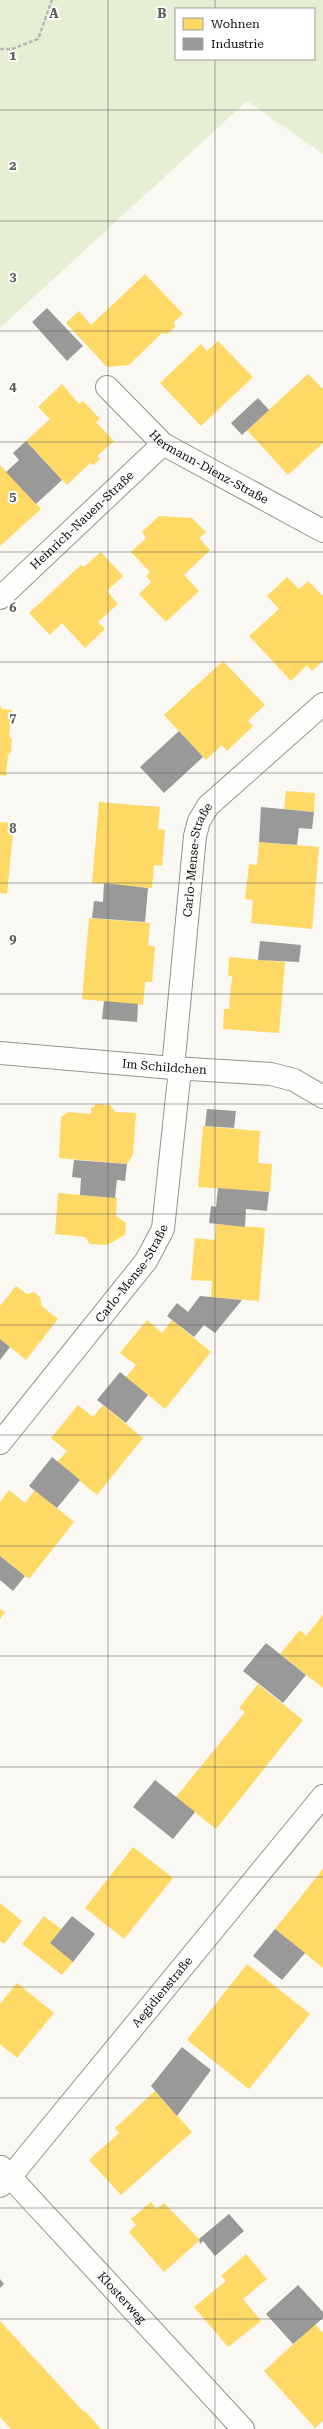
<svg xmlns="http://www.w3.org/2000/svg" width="323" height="2429" font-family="'Roboto Serif',serif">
	<rect width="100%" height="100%" fill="#faf8f2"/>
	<path fill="#e6eed3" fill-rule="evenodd" d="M0,0H323V154L247,101L0,328ZM176,9H314V59H176Z"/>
	<g fill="#ffd966">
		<polygon points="145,274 183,314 174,322 175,327 167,334 162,333 129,365 107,367 66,323 79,311 91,325"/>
		<polygon points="218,341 253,377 201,426 160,383 201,344 207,351"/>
		<polygon points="308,374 323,389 323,443 288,475 247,430"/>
		<polygon points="62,384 79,404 83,401 100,419 96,422 114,441 97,456 100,459 93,465 90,463 67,485 26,441 50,419 38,407"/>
		<polygon points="0,465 41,509 0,546"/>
		<polygon points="159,516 192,518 206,532 199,538 210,550 184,575 199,591 166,622 139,594 151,582 146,576 150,572 131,552 146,538 142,532"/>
		<polygon points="101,552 123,576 107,591 118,604 98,622 105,629 85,648 62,623 50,635 29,613 81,565 84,567"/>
		<polygon points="287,577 299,589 308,581 323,596 323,661 312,671 307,665 291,681 249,636 279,609 267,596"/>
		<polygon points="223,661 265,705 248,721 253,726 227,751 222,745 206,760 164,715"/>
		<polygon points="0,706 2,709 12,710 9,736 12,739 11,752 8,755 6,776 0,775"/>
		<polygon points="286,791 315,793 314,812 284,809"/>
		<polygon points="99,802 160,807 158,829 165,830 162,866 154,865 152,888 92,883"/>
		<polygon points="0,822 14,823 7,894 0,893"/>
		<polygon points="259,842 319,847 312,929 251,923 253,900 245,899 249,864 257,865"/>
		<polygon points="89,918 150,923 148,945 155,947 152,982 145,982 143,1005 82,999"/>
		<polygon points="229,957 285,962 279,1033 223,1029 224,1009 229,1009 232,976 228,976"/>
		<polygon points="96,1104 110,1105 115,1112 136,1113 133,1155 127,1164 59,1158 61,1117 68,1112 91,1114 91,1109"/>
		<polygon points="203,1126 260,1131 258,1163 272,1164 270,1192 198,1187"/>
		<polygon points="58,1193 117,1198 116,1216 126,1223 125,1235 107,1245 90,1244 85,1237 55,1234"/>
		<polygon points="216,1224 265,1228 259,1301 211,1297 212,1281 191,1280 195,1238 215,1240"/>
		<polygon points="16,1286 27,1294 34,1292 40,1297 42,1306 58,1319 26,1360 0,1339 0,1306"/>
		<polygon points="147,1320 162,1333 172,1320 211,1352 165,1409 126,1377 136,1365 120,1353"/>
		<polygon points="78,1405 93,1417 103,1405 143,1438 97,1495 57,1462 67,1451 51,1438"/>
		<polygon points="9,1490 25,1503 35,1490 74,1522 29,1579 0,1556 0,1502"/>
		<polygon points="0,1609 5,1612 0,1619"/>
		<polygon points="323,1615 323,1688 280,1654 300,1630 306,1636"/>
		<polygon points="258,1684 303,1720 216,1829 176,1797 245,1712 239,1708"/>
		<polygon points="133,1847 173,1878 124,1939 85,1908"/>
		<polygon points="323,1869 323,1968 275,1929"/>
		<polygon points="0,1903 22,1921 4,1944 0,1941"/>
		<polygon points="44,1916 61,1929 50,1943 73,1962 62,1975 22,1944"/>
		<polygon points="247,1964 310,2014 249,2089 187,2040"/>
		<polygon points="17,1983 54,2013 17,2058 0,2044 0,2004"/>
		<polygon points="155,2091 192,2132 121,2195 89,2160 119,2133 115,2128"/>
		<polygon points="151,2202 156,2209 164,2203 200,2240 164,2272 129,2232 136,2225 131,2219"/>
		<polygon points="246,2254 267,2279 243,2299 261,2321 228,2347 194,2307 226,2281 221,2276"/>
		<polygon points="0,2321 84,2412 85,2411 101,2429 11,2429 0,2417"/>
		<polygon points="315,2324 323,2333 323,2421 315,2428 264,2371"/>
	</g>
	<g fill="#999">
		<polygon points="47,308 83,346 67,361 32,322"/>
		<polygon points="258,398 269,410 242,435 231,423"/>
		<polygon points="26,441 62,480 36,504 6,472 19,460 13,453"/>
		<polygon points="179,731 203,757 164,793 140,767"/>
		<polygon points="261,807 314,812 312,829 299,828 297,845 259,842"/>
		<polygon points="104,883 148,888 145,922 92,918 94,901 103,902"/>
		<polygon points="260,941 301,945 299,962 258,960"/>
		<polygon points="104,1001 138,1004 137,1022 102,1019"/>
		<polygon points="207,1109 236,1111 234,1128 205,1126"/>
		<polygon points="74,1160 127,1164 125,1181 117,1180 115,1198 80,1195 81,1178 72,1177"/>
		<polygon points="218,1188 269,1192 267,1211 246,1209 245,1227 209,1223 211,1206 216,1207"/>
		<polygon points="200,1296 211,1297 242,1300 215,1333 204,1325 194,1337 167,1316 177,1303 188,1312"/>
		<polygon points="0,1339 10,1347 0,1360"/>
		<polygon points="120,1372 148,1395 126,1423 97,1400"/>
		<polygon points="52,1457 80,1480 57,1508 29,1486"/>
		<polygon points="0,1556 25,1576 13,1591 0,1580"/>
		<polygon points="266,1643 306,1675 283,1703 243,1671"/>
		<polygon points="155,1780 195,1812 173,1839 133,1807"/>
		<polygon points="72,1916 95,1934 73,1962 50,1943"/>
		<polygon points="275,1929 305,1953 282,1980 253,1956"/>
		<polygon points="182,2047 211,2070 177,2116 151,2086"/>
		<polygon points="229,2214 244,2231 215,2256 203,2241 200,2244 199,2239"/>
		<polygon points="0,2279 4,2284 0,2288"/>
		<polygon points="298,2285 323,2312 323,2318 293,2344 266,2314"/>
	</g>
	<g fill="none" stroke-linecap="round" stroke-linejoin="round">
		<g stroke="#949390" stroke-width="24">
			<g id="minor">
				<path id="s1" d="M107,387L163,444L323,531"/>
				<path id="s2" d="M0,598L163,444"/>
				<path id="s3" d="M0,1053L173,1068L271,1074L294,1080L323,1097"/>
				<path id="s4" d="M173,1068L195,836L199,821L208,806L323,704"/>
				<path id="s5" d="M0,1443L146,1261L163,1229L180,1069"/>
				<path id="s6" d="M1,2167L243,2429"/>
				<path id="s7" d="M0,2186L11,2176L323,1796"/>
			</g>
		</g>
		<polyline stroke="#b8b7b6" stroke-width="2.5" stroke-dasharray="4 2" stroke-linecap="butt" points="0,49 12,49 38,39 52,0"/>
		<use href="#minor" stroke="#fefefd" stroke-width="22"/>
	</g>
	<path fill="none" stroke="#605f5d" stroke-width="1" stroke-opacity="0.55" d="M108,0V2429M215,0V9M215,59V2429M0,110H323M0,221H323M0,331H323M0,442H323M0,552H323M0,662H323M0,773H323M0,883H323M0,994H323M0,1104H323M0,1214H323M0,1325H323M0,1435H323M0,1546H323M0,1656H323M0,1767H323M0,1877H323M0,1987H323M0,2098H323M0,2208H323M0,2319H323"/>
	<g text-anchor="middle" stroke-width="4" stroke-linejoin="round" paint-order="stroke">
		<g font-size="12" fill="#0d0d0d" stroke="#fff">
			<text dy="4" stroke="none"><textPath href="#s1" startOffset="131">Hermann-Dienz-Straße</textPath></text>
			<text dy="4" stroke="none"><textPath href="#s2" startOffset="113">Heinrich-Nauen-Straße</textPath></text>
			<text dy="4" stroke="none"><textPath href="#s4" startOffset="210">Carlo-Mense-Straße</textPath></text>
			<text dy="4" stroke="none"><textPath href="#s3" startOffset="165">Im Schildchen</textPath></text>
			<text dy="4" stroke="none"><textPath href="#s5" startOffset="215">Carlo-Mense-Straße</textPath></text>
			<text dy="4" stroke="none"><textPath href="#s7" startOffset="253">Aegidienstraße</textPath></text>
			<text dy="4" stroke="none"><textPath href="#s6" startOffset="178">Klosterweg</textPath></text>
		</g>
	</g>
	<g font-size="13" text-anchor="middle" font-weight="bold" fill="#605f5d" stroke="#fff" stroke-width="4" stroke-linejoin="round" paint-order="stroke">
		<text x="54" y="18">A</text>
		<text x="162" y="18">B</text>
		<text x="13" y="60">1</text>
		<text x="13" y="170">2</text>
		<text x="13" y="281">3</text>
		<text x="13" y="391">4</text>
		<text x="13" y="501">5</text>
		<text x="13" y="612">6</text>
		<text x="13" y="722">7</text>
		<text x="13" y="833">8</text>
		<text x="13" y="943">9</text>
	</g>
	<rect x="175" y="8" width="140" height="52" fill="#ffffff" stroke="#9e9e9e"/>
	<rect x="183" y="18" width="20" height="12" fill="#ffd966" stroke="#9e9e9e"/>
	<text x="211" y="28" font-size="12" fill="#0d0d0d">Wohnen</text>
	<rect x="183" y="38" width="20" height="12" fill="#999999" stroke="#9e9e9e"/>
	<text x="211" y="48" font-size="12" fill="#0d0d0d">Industrie</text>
</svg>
